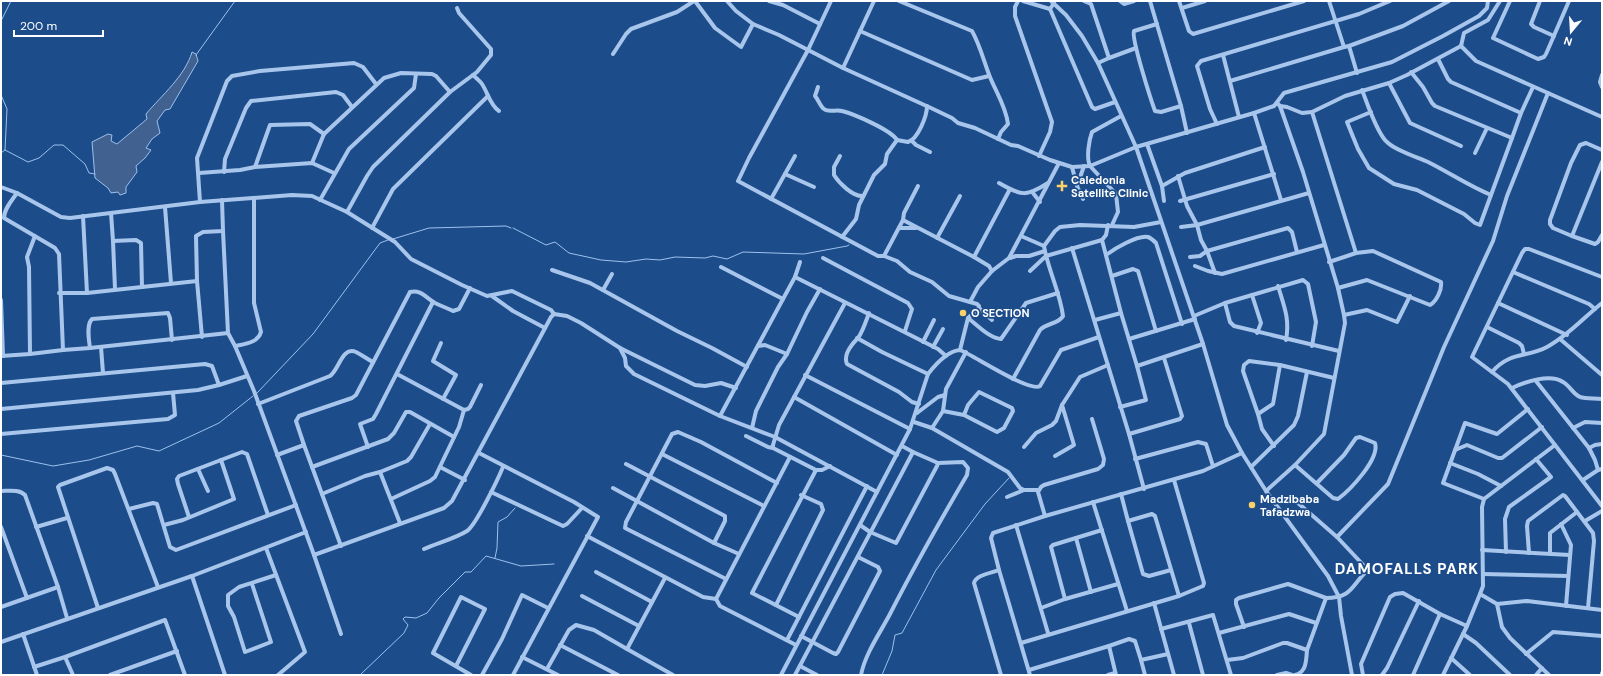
<svg xmlns="http://www.w3.org/2000/svg" width="1603" height="676" font-family="'DM Sans',sans-serif">
	<rect width="100%" height="100%" fill="#1d4c8a"/>
	<path fill="#416290" stroke="#9cc1ee" d="M192,52L196,54L198,61L170,109L165,110L157,121L160,133L152,139L146,148L151,150L145,158L136,166L137,172L126,187V193L120,195L118,192L111,193L108,188L95,178L92,142L108,134L112,135L111,141L117,144L147,119L146,114C162,95 185,76 192,52Z"/>
	<g fill="none" stroke-linecap="round" stroke-linejoin="round">
		<g stroke="#9cc1ee" stroke-width="1">
			<polyline points="1,21 11,1"/>
			<polyline points="196,55 235,1"/>
			<polyline points="1,95 7,109 5,150 1,153"/>
			<polyline points="5,150 28,162 39,158 54,145 63,145 85,164 89,173 95,174"/>
			<polyline points="513,228 546,245 555,242 569,253 601,260 626,262 646,259 660,260 675,257 705,258 713,256 727,259 743,252 804,254 847,246 849,245"/>
			<polyline points="393,239 429,228 506,226 511,228"/>
			<polyline points="257,393 313,334 380,243 388,240"/>
			<polyline points="1,455 53,466 89,460 137,446 159,451 219,423 253,396"/>
			<polyline points="495,558 497,548 498,522 507,517 515,508"/>
			<polyline points="360,675 404,633 408,625 403,619 405,617 416,618 427,613 439,598 465,572 471,572 486,556 521,566 554,564"/>
			<polyline points="882,675 892,651 895,635 902,633 936,570 985,504 1009,478"/>
		</g>
		<g stroke="#a8c6ec" stroke-width="4">
			<polyline points="695,1 715,28 741,47 753,24"/>
			<polyline points="727,1 736,11 753,24 779,35 843,68 874,1"/>
			<polyline points="769,1 783,5 820,24"/>
			<polyline points="831,1 808,50 749,158 738,181 878,256 884,256 897,261 910,272 932,282 949,296 977,304 979,306 979,308 968,318 960,350"/>
			<path d="M899,1L972,31C980,45 984,62 990,77C996,92 1006,107 1008,124L1001,132L998,139"/>
			<polyline points="1018,1 1015,7 1015,16 1052,122 1050,132 1039,156"/>
			<polyline points="1023,1 1050,9"/>
			<polyline points="1051,1 1066,15 1082,36 1098,63 1136,147 1203,344 1227,425 1242,453 1266,491 1328,576 1339,597 1341,616 1352,675"/>
			<polyline points="1084,1 1091,4 1109,58"/>
			<polyline points="1120,1 1124,4 1134,1"/>
			<polyline points="1150,1 1181,106 1187,133"/>
			<polyline points="1179,1 1189,31 1193,34 1304,1"/>
			<polyline points="1329,1 1344,47 1349,46 1357,73"/>
			<polyline points="1510,1 1493,38 1538,59 1544,57 1546,54 1569,1"/>
			<polyline points="1540,1 1531,24 1534,27 1554,36"/>
			<polyline points="1054,3 1050,9 1092,107 1095,109 1115,102"/>
			<polyline points="1182,8 1205,1"/>
			<path d="M1157,24L1134,31C1131,38 1151,100 1155,111L1161,112L1181,106"/>
			<polyline points="860,31 972,80 989,76"/>
			<polyline points="1349,46 1403,26 1449,1"/>
			<polyline points="1461,46 1476,61 1602,117"/>
			<polyline points="1461,46 1464,33 1488,20 1500,1"/>
			<polyline points="613,54 626,34 631,29 677,12 694,1"/>
			<polyline points="1223,55 1239,117"/>
			<polyline points="1438,59 1448,79 1451,82 1521,113 1533,87"/>
			<polyline points="1098,63 1109,58 1136,48"/>
			<polyline points="843,68 931,108 952,118 958,123 975,128 1011,145 1018,146 1050,160 1072,167 1090,166 1136,147 1254,113 1274,106 1284,93 1392,62 1443,36 1479,16 1487,8 1488,1"/>
			<polyline points="1411,72 1423,87 1432,103 1435,106 1512,138 1521,113"/>
			<path d="M473,75C476,78 480,81 482,84C488,93 490,105 499,111"/>
			<polyline points="1602,75 1600,82 1602,87"/>
			<polyline points="1230,81 1344,47"/>
			<polyline points="1389,83 1410,123 1461,146"/>
			<path d="M818,87L815,96C818,99 820,106 824,109C829,113 836,109 842,111C854,114 891,130 897,140L887,154L885,164L874,175L859,205L856,219L842,237"/>
			<path d="M1362,90C1368,105 1375,128 1385,140C1393,150 1417,157 1428,162C1450,173 1469,186 1491,195L1512,138"/>
			<polyline points="1280,106 1287,107 1302,113 1312,112 1345,96 1389,83 1407,75 1461,46"/>
			<polyline points="1312,112 1356,253"/>
			<polyline points="1371,112 1347,122 1358,149 1369,168 1394,184 1417,190 1464,214 1475,223 1480,225 1491,195"/>
			<polyline points="1254,113 1281,200"/>
			<polyline points="1217,124 1210,109 1197,66 1201,61 1359,14 1390,1"/>
			<path d="M897,140L908,142C918,139 927,116 927,106"/>
			<polyline points="912,141 916,145 930,152"/>
			<polyline points="1147,144 1162,186 1164,201"/>
			<polyline points="1475,153 1487,128"/>
			<path d="M840,156L834,167V175C839,183 853,197 863,196"/>
			<polyline points="1602,162 1572,236 1595,244 1598,242 1602,235"/>
			<polyline points="312,163 324,134 384,78 401,73 432,74 436,76 450,92"/>
			<polyline points="255,167 270,125 310,124 324,134"/>
			<polyline points="1072,167 1077,186"/>
			<polyline points="224,172 225,159 246,108 251,101 336,92 343,95 352,107"/>
			<polyline points="199,173 240,170 255,167 312,163 334,173"/>
			<polyline points="785,174 814,187"/>
			<polyline points="1178,176 1187,206 1197,225 1201,240 1207,251 1215,273"/>
			<path d="M999,183C1022,196 1026,197 1048,183"/>
			<polyline points="1162,186 1185,173 1265,147"/>
			<polyline points="1,187 17,193 61,217 70,218 200,202 292,195 312,196 347,212 395,242 411,259 462,285 487,296 512,291 551,310 554,314"/>
			<path d="M17,193C12,200 4,209 4,218L50,245L55,248L59,254L63,350"/>
			<polyline points="1033,193 1040,202"/>
			<polyline points="771,199 795,156"/>
			<polyline points="1083,199 1077,186 1084,166"/>
			<polyline points="320,200 349,149 414,88 416,74"/>
			<polyline points="1180,201 1274,174"/>
			<polyline points="200,202 197,158 227,81 232,76 260,71 354,63 363,67 376,84"/>
			<polyline points="165,207 171,283"/>
			<polyline points="347,212 367,176 373,167 450,92 477,72 491,55 491,49 459,13 457,8"/>
			<polyline points="111,213 113,241 115,289"/>
			<polyline points="83,216 87,293"/>
			<polyline points="903,220 904,213 918,186"/>
			<path d="M1112,225L1118,212L1116,194L1090,166C1086,158 1089,140 1092,132L1121,116"/>
			<polyline points="1181,227 1197,225 1309,193"/>
			<polyline points="372,228 393,189 488,96"/>
			<polyline points="899,228 916,228"/>
			<polyline points="223,231 228,333"/>
			<polyline points="1021,236 1044,246"/>
			<polyline points="1572,236 1553,228 1550,224 1550,220 1571,163 1580,145 1586,143 1602,150"/>
			<polyline points="937,238 960,196"/>
			<polyline points="1102,240 1121,313 1137,366 1203,344"/>
			<polyline points="113,241 136,240 141,243 142,287"/>
			<polyline points="1072,248 1129,434 1144,489"/>
			<path d="M1106,255C1114,249 1137,235 1148,237C1151,238 1154,241 1156,243L1182,324"/>
			<polyline points="884,256 903,220 974,257 989,266 992,271"/>
			<polyline points="974,257 1010,189"/>
			<polyline points="1190,257 1200,256 1207,251 1288,228 1292,232 1297,252"/>
			<polyline points="823,258 908,303 912,309 905,331"/>
			<polyline points="1010,258 1016,256 1029,256 1045,251"/>
			<path d="M1329,262L1356,253L1373,251L1441,282C1442,289 1437,301 1430,305L1367,280L1338,288"/>
			<polyline points="1195,266 1208,271 1222,274 1324,245"/>
			<polyline points="552,270 590,283 677,331 712,348 747,367"/>
			<polyline points="1030,271 1046,256 1102,240 1106,235 1108,225"/>
			<polyline points="1513,272 1589,304 1595,309"/>
			<polyline points="1112,276 1133,269 1138,271 1156,331"/>
			<polyline points="795,277 800,262"/>
			<polyline points="197,281 196,236 203,232 223,231 222,200"/>
			<path d="M1278,286C1284,306 1290,319 1286,340"/>
			<polyline points="603,290 612,274"/>
			<polyline points="59,293 87,293 197,281 202,337"/>
			<polyline points="1252,295 1261,323 1257,333"/>
			<polyline points="492,296 513,311 545,328"/>
			<polyline points="783,299 795,277 938,349 946,356"/>
			<polyline points="1,300 3,356"/>
			<polyline points="970,302 978,287 992,271 1009,258 1059,163"/>
			<polyline points="1225,303 1230,322 1234,326 1339,351"/>
			<polyline points="1498,303 1472,357 1508,384 1602,506"/>
			<polyline points="979,308 992,320"/>
			<path d="M869,313C866,321 863,331 858,338C852,344 843,355 847,364L899,392L912,402L919,404"/>
			<polyline points="1344,315 1367,310 1397,322 1410,296"/>
			<polyline points="1194,316 1225,303 1303,280 1308,284 1316,322 1312,346"/>
			<path d="M968,318C977,325 989,338 1001,339L1026,303L1058,293"/>
			<polyline points="1095,320 1121,313"/>
			<polyline points="1487,327 1519,343 1522,346 1524,354"/>
			<polyline points="1567,335 1498,303 1522,253 1525,249 1529,249 1602,277"/>
			<polyline points="857,338 882,352 928,374"/>
			<polyline points="1129,339 1195,319"/>
			<polyline points="1560,339 1602,375"/>
			<polyline points="923,342 934,320"/>
			<polyline points="441,343 433,361 456,375 443,399"/>
			<path d="M235,346C244,344 258,343 261,332L254,303V198"/>
			<polyline points="758,346 765,345 787,354"/>
			<polyline points="101,347 103,373"/>
			<polyline points="933,347 943,329"/>
			<path d="M90,348C89,340 86,325 92,319L168,313L170,318L172,340"/>
			<polyline points="620,348 695,385 705,386 721,383 736,388"/>
			<polyline points="30,354 29,267 27,257 35,236"/>
			<polyline points="1,356 30,354 63,350 90,348 228,333 235,346 254,391 314,555 444,508 452,501 551,317 554,314 567,316 581,323 620,348 625,358 626,366 634,374 720,416 775,437 877,492"/>
			<polyline points="1280,365 1273,404 1258,414 1243,371 1244,365 1249,361 1280,365 1334,378"/>
			<path d="M1492,372C1510,351 1527,358 1547,347C1569,335 1583,318 1602,303"/>
			<polyline points="397,374 464,410"/>
			<polyline points="805,375 910,429"/>
			<path d="M1013,379L1040,330C1046,323 1059,324 1063,316C1060,292 1048,270 1044,246L1055,231L1060,227L1080,225L1134,227L1161,222"/>
			<polyline points="1536,381 1589,448 1595,460 1598,470"/>
			<polyline points="1,383 205,364 212,366 219,385"/>
			<path d="M1512,388C1525,382 1550,373 1563,382C1570,386 1573,394 1580,397C1586,399 1595,398 1602,399"/>
			<polyline points="794,397 897,455"/>
			<path d="M258,404L330,376C339,370 342,346 356,352C362,355 367,359 373,362"/>
			<polyline points="1120,407 1146,400 1137,366"/>
			<polyline points="1,409 198,390 219,385 247,376"/>
			<polyline points="943,411 964,415 997,432 1004,428 1013,411 1012,408 979,392 968,405 964,415"/>
			<polyline points="917,413 938,397 945,395"/>
			<polyline points="1258,414 1262,429 1274,446"/>
			<polyline points="720,416 783,299 721,267"/>
			<polyline points="914,422 932,428 943,411 946,389 966,352"/>
			<polyline points="752,428 756,411 778,367 787,354 807,312 820,289"/>
			<polyline points="932,428 1008,472 1020,488 1024,490 1038,490"/>
			<polyline points="1573,428 1585,422 1602,423"/>
			<polyline points="1,434 168,419 175,415 173,393"/>
			<polyline points="1129,434 1180,419 1182,416 1164,358"/>
			<polyline points="746,436 768,447 773,448"/>
			<polyline points="368,447 360,424 373,419 376,414 433,302"/>
			<polyline points="1024,447 1036,433 1052,425 1056,421 1062,405"/>
			<polyline points="1589,448 1595,445 1602,444"/>
			<polyline points="1455,450 1467,445 1498,458 1502,458 1542,427"/>
			<polyline points="479,453 574,502 598,517 513,675"/>
			<polyline points="662,454 764,506"/>
			<polyline points="277,455 304,445"/>
			<polyline points="1055,456 1074,445 1062,405 1080,377 1108,365"/>
			<polyline points="1135,459 1198,442 1206,444 1213,466"/>
			<polyline points="1450,463 1478,474 1501,486"/>
			<polyline points="626,464 725,516 725,521 714,543"/>
			<path d="M1295,465L1333,498L1338,499C1350,490 1380,459 1375,443L1360,437L1356,438L1344,455L1317,483"/>
			<polyline points="830,466 822,470 816,470 773,448 773,445 779,425 845,303"/>
			<polyline points="312,467 388,439 394,433 406,412 410,412 454,437"/>
			<polyline points="440,467 465,480"/>
			<polyline points="1251,467 1294,425 1298,416 1307,372"/>
			<polyline points="198,469 208,491"/>
			<polyline points="380,472 407,461 411,457 430,424"/>
			<polyline points="1583,480 1598,470 1602,469"/>
			<polyline points="613,488 714,543 739,554"/>
			<path d="M1,491C9,491 19,489 25,495L58,587L67,618"/>
			<polyline points="1266,491 1295,465 1324,434 1345,323 1344,315 1338,288 1303,172 1280,106 1277,103"/>
			<polyline points="491,492 563,526 567,524 582,508"/>
			<polyline points="322,494 365,476 380,472 400,523"/>
			<polyline points="1121,494 1128,521"/>
			<polyline points="1007,497 1024,490"/>
			<polyline points="391,499 430,481 435,477 459,427 464,410 468,409 470,407 481,385"/>
			<polyline points="1484,499 1443,483 1465,423 1497,434 1528,409"/>
			<polyline points="1093,502 1127,611"/>
			<path d="M1298,503L1337,537L1368,570C1351,585 1353,598 1326,598L1307,650"/>
			<polyline points="129,509 153,503 157,504 170,547 176,550 296,505"/>
			<polyline points="1045,516 1038,492 1041,487 1044,485 1098,469 1103,465 1104,459 1092,419"/>
			<polyline points="189,517 178,484 177,479 179,476 242,452 247,454 268,515"/>
			<polyline points="1585,521 1602,511"/>
			<polyline points="1561,524 1571,545 1566,606"/>
			<polyline points="164,525 183,520 234,499 221,460"/>
			<polyline points="860,525 870,532 896,543 937,466 938,463 913,452 902,446"/>
			<polyline points="1016,525 1048,633"/>
			<polyline points="1,527 27,598"/>
			<polyline points="36,527 67,518"/>
			<polyline points="587,536 703,597 716,599 790,457"/>
			<polyline points="1337,537 1388,484 1444,347 1493,241 1507,196 1548,93"/>
			<polyline points="1076,538 1091,592"/>
			<path d="M341,546L304,445L296,421L299,416L352,398L356,395L410,292C421,289 426,298 435,303C441,306 447,308 453,311L459,309L470,288"/>
			<polyline points="266,548 305,652 278,675"/>
			<path d="M424,549C438,543 456,538 467,531C476,525 498,479 503,467"/>
			<polyline points="1482,550 1570,555"/>
			<polyline points="1506,552 1505,519 1509,507 1551,477 1536,459"/>
			<polyline points="1529,553 1527,526 1528,521 1563,495 1565,496 1593,533 1594,541 1588,608"/>
			<polyline points="1550,554 1550,533 1577,512"/>
			<polyline points="314,555 341,634"/>
			<path d="M999,570C991,573 976,575 974,583L1001,675"/>
			<polyline points="1171,570 1149,576 1143,574 1128,521 1152,514 1155,516 1179,596"/>
			<polyline points="596,572 652,602"/>
			<polyline points="1483,574 1568,576"/>
			<polyline points="192,576 225,675"/>
			<polyline points="726,579 625,528 626,522 672,434 678,432 701,442 777,483"/>
			<polyline points="252,584 271,642 245,652 234,617 228,606 228,595 239,587 276,575"/>
			<polyline points="582,596 639,626"/>
			<polyline points="716,599 720,606 796,645"/>
			<polyline points="1065,599 1051,547 1053,545 1102,530"/>
			<polyline points="1154,603 1174,675"/>
			<polyline points="1497,604 1527,601 1602,610"/>
			<polyline points="776,605 823,510 821,504 801,495"/>
			<polyline points="1,607 58,587"/>
			<polyline points="98,608 58,487 60,485 107,468 113,470 115,474 158,587"/>
			<polyline points="1041,608 1065,599 1118,584"/>
			<polyline points="799,617 752,593 816,470"/>
			<polyline points="1189,623 1203,675"/>
			<polyline points="1244,627 1236,604 1236,600 1239,598 1288,584 1326,598"/>
			<polyline points="1161,629 1213,615 1231,675"/>
			<polyline points="1219,633 1289,614 1316,623"/>
			<polyline points="23,634 37,675"/>
			<polyline points="1463,634 1476,643 1510,675"/>
			<polyline points="801,636 833,653 836,654 838,652 880,571 878,567 858,557"/>
			<polyline points="787,640 867,486"/>
			<polyline points="1,642 192,576 306,532"/>
			<polyline points="1021,643 1179,596 1203,586 1204,583 1174,480"/>
			<polyline points="560,645 618,675"/>
			<polyline points="627,649 673,675"/>
			<polyline points="1526,654 1553,632 1602,636"/>
			<polyline points="65,657 73,675"/>
			<polyline points="522,657 558,675"/>
			<polyline points="1451,658 1470,675"/>
			<path d="M1227,660L1243,658L1283,643H1287L1307,650C1306,660 1307,672 1295,675"/>
			<polyline points="456,666 485,609 461,597 433,653 471,675"/>
			<polyline points="800,666 817,675"/>
			<polyline points="34,667 65,657 165,620 185,675"/>
			<polyline points="547,669 569,630 576,625 594,630 627,649 665,578"/>
			<polyline points="1029,670 1109,646"/>
			<polyline points="110,675 177,651"/>
			<polyline points="482,675 502,639 522,595 548,608"/>
			<path d="M781,675L910,429L928,374C935,365 947,351 960,350C973,355 1030,393 1040,386L1061,350L1099,337"/>
			<polyline points="795,675 913,452"/>
			<path d="M861,675C865,654 880,633 890,614C914,567 940,521 967,475L968,468L963,462L938,463"/>
			<polyline points="1030,675 999,570 991,538 993,533 1045,516 1203,471 1242,453"/>
			<polyline points="1108,675 1115,673"/>
			<polyline points="1116,675 1109,646 1129,639 1135,641 1141,660"/>
			<polyline points="1145,675 1141,660 1168,654"/>
			<polyline points="1277,675 1286,673 1292,675"/>
			<polyline points="1363,675 1361,664 1390,597 1395,594 1403,593 1440,614 1467,626"/>
			<polyline points="1382,675 1387,668 1419,601"/>
			<polyline points="1413,675 1440,614"/>
			<polyline points="1443,675 1467,626 1480,594"/>
			<polyline points="1536,675 1542,668"/>
			<polyline points="1549,675 1510,638 1502,627 1497,604 1480,594 1483,586 1482,507 1484,499 1555,445"/>
			<polyline points="1602,675 1602,673"/>
		</g>
	</g>
	<g fill="#fbd267" stroke="#1d4c8a" stroke-width="1.5">
		<path d="M1060 180h4v4h4v4h-4v4h-4v-4h-4v-4h4z"/>
		<circle cx="963" cy="313" r="4"/>
		<circle cx="1252" cy="505" r="4"/>
	</g>
	<g text-anchor="middle" stroke-width="3.5" stroke-linejoin="round" paint-order="stroke">
		<g font-size="11" font-weight="bold" fill="#fff" stroke="#1d4c8a" text-anchor="start">
			<text x="1071" y="184">Caledonia<tspan x="1071" dy="13">Satellite Clinic</tspan></text>
			<text x="971" y="317">O SECTION</text>
			<text x="1260" y="503">Madzibaba<tspan x="1260" dy="13">Tafadzwa</tspan></text>
		</g>
		<g font-size="15" font-weight="bold" letter-spacing="1" fill="#fff" stroke="#1d4c8a">
			<text x="1407" y="574">DAMOFALLS PARK</text>
		</g>
	</g>
	<rect width="1603" height="676" fill="none" stroke="#ffffff" stroke-width="4"/>
	<g transform="translate(1571 32) rotate(198)" stroke="#1d4c8a" stroke-width="3" paint-order="stroke">
	<path d="M0-3L7 15L0 10L-7 15Z" fill="#ffffff"/>
	<text y="-6" font-size="11" font-weight="bold" text-anchor="middle" fill="#ffffff">N</text>
	</g>
	<path d="M14 30v6h89v-6" fill="none" stroke="#ffffff" stroke-width="2"/>
	<text x="20" y="30" font-size="12" fill="#ffffff" stroke="#1d4c8a" stroke-width="3" paint-order="stroke">200 m</text>
</svg>
